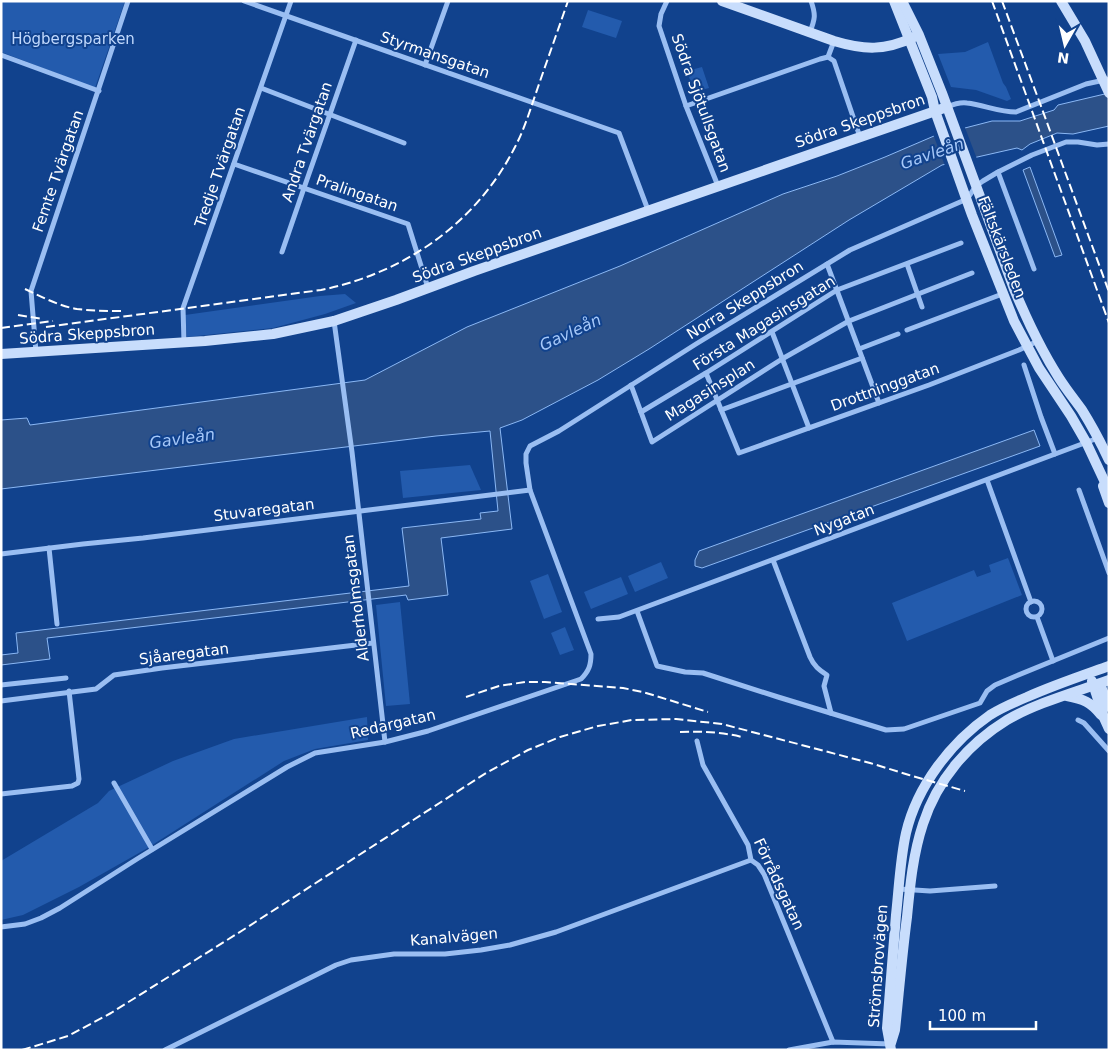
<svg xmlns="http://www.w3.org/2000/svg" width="1110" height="1051" font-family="'DejaVu Sans',sans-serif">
	<rect width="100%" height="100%" fill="#11428d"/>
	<g fill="#235bad">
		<polygon points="1,1 125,1 95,88 1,52"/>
		<polygon points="588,10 622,21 616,38 582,27"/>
		<polygon points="988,42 1003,83 1006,87 1011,99 1007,101 976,90 951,87 938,54 965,52"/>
		<polygon points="702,67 709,88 694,92 687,71"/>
		<polygon points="345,294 356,303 325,314 273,328 187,337 185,315 320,296"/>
		<polygon points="470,465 481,490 403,498 400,471"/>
		<polygon points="1008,558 1022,595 907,641 892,603 974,570 977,577 991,572 989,565"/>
		<polygon points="661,562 668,578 635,592 628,576"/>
		<polygon points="548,574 562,612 544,619 530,581"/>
		<polygon points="621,577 628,594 591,609 584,592"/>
		<polygon points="400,602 410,704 386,706 376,605"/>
		<polygon points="565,627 574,650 560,655 551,633"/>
		<polygon points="367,717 368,740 315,749 284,761 146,849 79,887 23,915 1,920 1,861 98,803 109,791 173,761 234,739"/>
	</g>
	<g fill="#2c5189" stroke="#8bb8f5">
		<polygon points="1109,93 1109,126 1073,134 1057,133 1030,144 1022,150 1017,148 942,165 849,220 649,349 598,380 522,420 500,428 512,529 441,538 448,595 408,600 406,595 47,638 50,659 1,665 1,655 18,653 16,633 409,586 402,528 481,519 480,513 498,511 490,431 436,436 1,489 1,420 27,418 30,425 365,380 467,327 620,266 783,194 837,176 885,157 934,136 992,121 1020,121 1054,110 1058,105"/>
		<polygon points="1030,167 1062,255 1055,257 1023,170"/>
		<polygon points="1034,430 1040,446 702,568 695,566 695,560 699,551"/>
	</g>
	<polygon fill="#11428d" points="964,125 977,159 945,166 933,134"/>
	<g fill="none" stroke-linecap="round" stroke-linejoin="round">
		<g stroke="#9abef2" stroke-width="5">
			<polyline points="244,1 619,133 648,210"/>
			<polyline points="667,1 661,14 659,26 686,106 718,186"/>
			<path d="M810,32C815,19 816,15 811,1"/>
			<polyline points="1,55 99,91"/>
			<polyline points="828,57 834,41"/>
			<polyline points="425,65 448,1"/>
			<polyline points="261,88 404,143"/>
			<polyline points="686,106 820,59 828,57 834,61 860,137"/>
			<path d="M947,107C954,104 960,102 967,103C984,105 999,112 1016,112L1086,84L1109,79"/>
			<polyline points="234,164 408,224 428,288"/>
			<polyline points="998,172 1034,269"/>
			<polyline points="282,252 304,188 356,40"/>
			<polyline points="827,264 879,403"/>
			<polyline points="907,264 922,307"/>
			<polyline points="334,321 352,452 385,742"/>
			<polyline points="907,330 1005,293"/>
			<polyline points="772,332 809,428"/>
			<polyline points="184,342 183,308 291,1"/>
			<polyline points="859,349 898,334"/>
			<polyline points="36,352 31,291 128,1"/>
			<polyline points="1024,365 1041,417 1055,454"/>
			<polyline points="706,373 739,453 929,385 1019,350 1038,341"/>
			<polyline points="631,385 652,442 782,359 849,321 972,273"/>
			<polyline points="721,410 862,358"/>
			<polyline points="641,412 706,373 837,290 961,243"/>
			<polyline points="987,480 1031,602"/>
			<polyline points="1079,490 1109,573"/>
			<polyline points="49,548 57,624"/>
			<polyline points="1,554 83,544 143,538 530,490"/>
			<path d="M773,560L810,657C814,666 819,670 827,675L824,686L831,713"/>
			<circle cx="1034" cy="609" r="8"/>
			<polyline points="637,611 657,666 685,672 703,673 778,697 886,730 904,729 980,703 987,691 995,685 1016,676 1109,638"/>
			<polyline points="1037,617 1053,661"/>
			<polyline points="598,619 619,617 1098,438"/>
			<polyline points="1,685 66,678"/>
			<polyline points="1,701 96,689 114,675 162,668 373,643"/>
			<polyline points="1078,720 1084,723 1109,751"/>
			<polyline points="697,741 703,765 748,845 751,860 758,865 764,874 833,1042"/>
			<polyline points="114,783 152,849"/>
			<polyline points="1,794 72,786 78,783 79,779 69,691"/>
			<polyline points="899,889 930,891 995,886"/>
			<path d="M1,927L25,924L41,918L60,908L137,859L287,767L315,753L385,742L428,731L581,679C589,671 591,665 591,654L530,490L526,463V454L530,446L559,431L696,344L850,250L967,199L976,186L983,181L998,172L1032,155L1066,142H1078L1097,145L1109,144"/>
			<polyline points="165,1050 336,965 351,960 394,954 445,954 481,950 510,945 556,932 751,860"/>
			<polyline points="789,1050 833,1042 890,1044"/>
		</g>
		<g stroke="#c8ddfc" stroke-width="10">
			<path d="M722,1L834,41C864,50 885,51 914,37"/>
			<polyline points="894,1 932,97 935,111 972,215 1014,321 1039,368 1071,416 1086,442 1109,491"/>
			<path d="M902,1L919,35L942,93L1014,289C1027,320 1041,350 1059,378C1066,389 1074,399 1082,410C1092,426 1101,443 1109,460"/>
			<polyline points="1061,1 1085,41 1109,93"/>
			<polyline points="1,354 205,341 273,334 334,321 396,300 474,271 947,107"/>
			<polyline points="1103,486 1109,503"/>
			<polyline points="1092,681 1104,718 1109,729"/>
			<polyline points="1100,684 1109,707"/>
			<path d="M1067,696C1083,699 1091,702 1101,715"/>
			<path d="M891,1043L895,1030C899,992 902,955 907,917C910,886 913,854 923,824C937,780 968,744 1007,720C1036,703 1076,692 1109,680"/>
			<path d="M891,1050L887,1028C890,991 893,953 896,915C899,888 900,860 906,833C917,786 951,742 990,715C1001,708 1015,702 1027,697C1054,685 1081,676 1109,666"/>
		</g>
		<g stroke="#fff" stroke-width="2" stroke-dasharray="9 4" stroke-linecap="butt">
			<polyline points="992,1 1109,323"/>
			<polyline points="1002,1 1038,98 1109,292"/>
			<path d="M25,289C42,297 59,306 77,309C92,311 106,311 121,311"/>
			<polyline points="18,315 43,319"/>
			<path d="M46,327L321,290C404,273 476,224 515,147C525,128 531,107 538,87C548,58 558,30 568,1"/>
			<polyline points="1,328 53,321"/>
			<polyline points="466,697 499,686 525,682 545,682 623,688 643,692 708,712"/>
			<path d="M680,732C702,731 721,732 742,737"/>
			<polyline points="22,1050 68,1036 111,1013 243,930 486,773 528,750 560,737 598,726 632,720 676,719 722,724 870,763 909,775 965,791"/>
		</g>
	</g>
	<g text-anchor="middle" stroke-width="4" stroke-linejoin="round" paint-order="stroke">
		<g font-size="15" fill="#c1d9fd" stroke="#11428d">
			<text x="73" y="44">Högbergsparken</text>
		</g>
		<g font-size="15" fill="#fff" stroke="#11428d">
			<text transform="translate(435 55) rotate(19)" y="5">Styrmansgatan</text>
			<text transform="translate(701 103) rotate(70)" y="5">Södra Sjötullsgatan</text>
			<text transform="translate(860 121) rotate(-19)" y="5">Södra Skeppsbron</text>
			<text transform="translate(307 142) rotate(-71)" y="5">Andra Tvärgatan</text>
			<text transform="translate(220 167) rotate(-71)" y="5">Tredje Tvärgatan</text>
			<text transform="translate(58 171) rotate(-71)" y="5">Femte Tvärgatan</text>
			<text transform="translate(357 193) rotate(19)" y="5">Pralingatan</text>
			<text transform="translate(1002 247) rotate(69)" y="5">Fältskärsleden</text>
			<text transform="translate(477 255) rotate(-20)" y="5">Södra Skeppsbron</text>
			<text transform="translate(745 300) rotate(-32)" y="5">Norra Skeppsbron</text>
			<text transform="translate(764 323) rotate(-32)" y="5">Första Magasinsgatan</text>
			<text transform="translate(87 334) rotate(-4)" y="5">Södra Skeppsbron</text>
			<text transform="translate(885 387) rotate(-20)" y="5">Drottninggatan</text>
			<text transform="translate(710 390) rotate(-32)" y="5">Magasinsplan</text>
			<text transform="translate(264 510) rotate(-7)" y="5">Stuvaregatan</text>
			<text transform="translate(844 520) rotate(-21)" y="5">Nygatan</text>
			<text transform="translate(356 598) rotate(-97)" y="5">Alderholmsgatan</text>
			<text transform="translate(184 654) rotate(-7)" y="5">Sjåaregatan</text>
			<text transform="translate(393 724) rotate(-13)" y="5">Redargatan</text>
			<text transform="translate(779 884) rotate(65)" y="5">Förrådsgatan</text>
			<text transform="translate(454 937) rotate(-5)" y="5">Kanalvägen</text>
			<text transform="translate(878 966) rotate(-86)" y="5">Strömsbrovägen</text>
		</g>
		<g font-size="16" font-style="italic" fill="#a6c8f9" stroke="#11428d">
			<text transform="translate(932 153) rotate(-19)" y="6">Gavleån</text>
			<text transform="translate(570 332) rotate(-25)" y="6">Gavleån</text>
			<text transform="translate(182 438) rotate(-8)" y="6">Gavleån</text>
		</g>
	</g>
	<rect width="1110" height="1051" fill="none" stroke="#ffffff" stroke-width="5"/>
	<g transform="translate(1065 45) rotate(188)" stroke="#11428d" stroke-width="4" paint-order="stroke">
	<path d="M0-4L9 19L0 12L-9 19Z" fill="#ffffff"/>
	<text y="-8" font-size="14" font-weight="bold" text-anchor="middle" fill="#ffffff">N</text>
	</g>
	<path d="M930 1021v8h106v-8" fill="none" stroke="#ffffff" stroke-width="2.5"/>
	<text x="938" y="1021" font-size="15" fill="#ffffff" stroke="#11428d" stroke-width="4" paint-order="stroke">100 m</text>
</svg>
